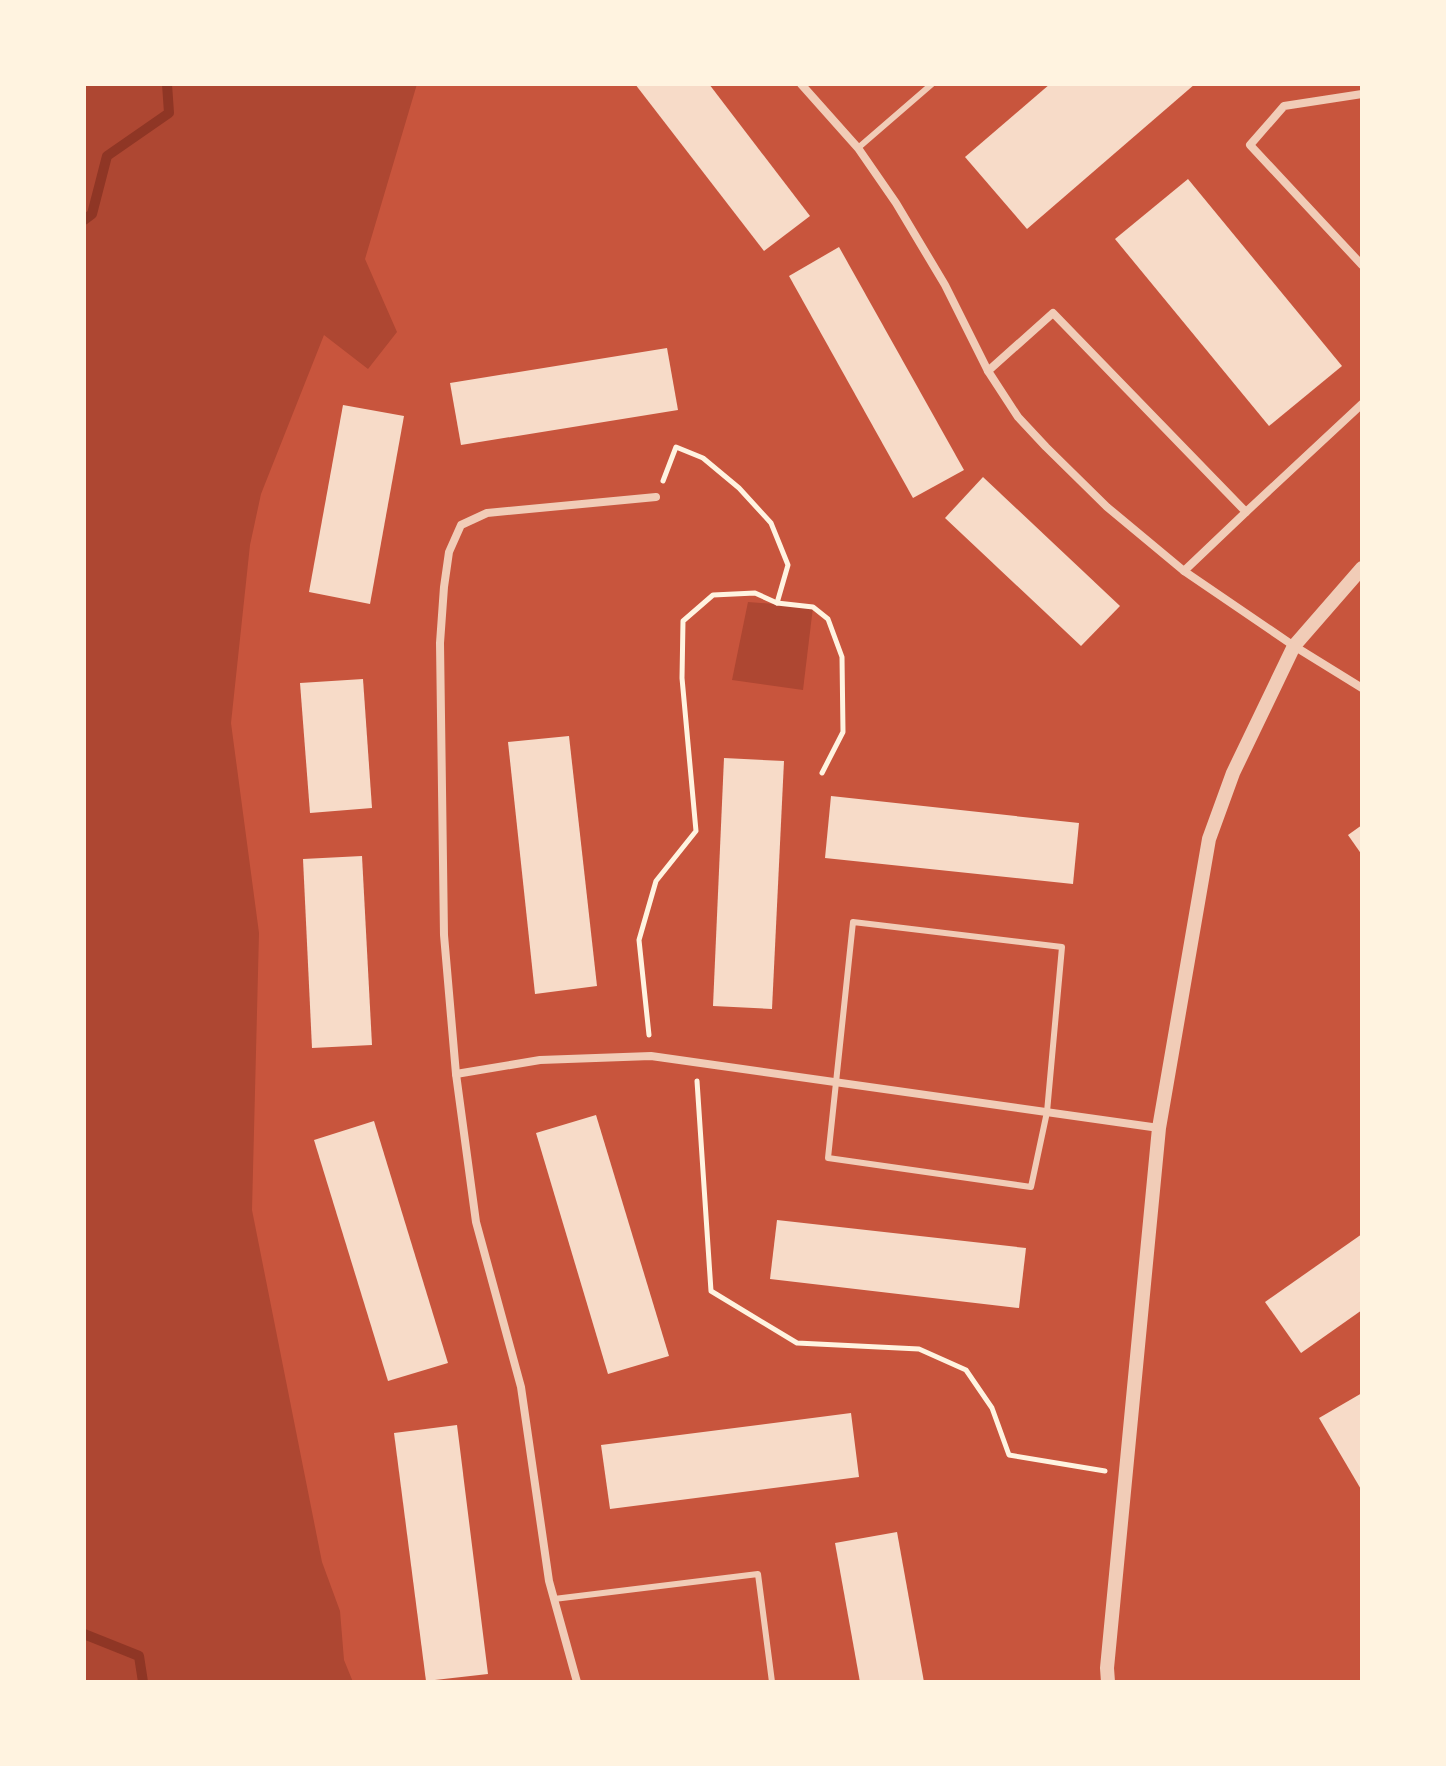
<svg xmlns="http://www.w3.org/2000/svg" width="1446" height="1766" font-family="'Roboto Condensed',sans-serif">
	<rect width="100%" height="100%" fill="#c8553d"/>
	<g fill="#ae4732">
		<polygon points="84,84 417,84 365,259 397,332 368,369 324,335 261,494 250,545 231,723 259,933 252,1210 322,1562 340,1611 344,1660 353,1682 84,1682"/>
		<polygon points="748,602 813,607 803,690 732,680"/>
	</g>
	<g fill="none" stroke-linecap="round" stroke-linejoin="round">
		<g stroke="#8f3625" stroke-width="10">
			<polyline points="84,220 92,214 107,156 169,113 167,84"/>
			<polyline points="84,1634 139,1656 143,1682"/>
		</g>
	</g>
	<g fill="#f7dbc8">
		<polygon points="635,84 709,84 810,216 764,251"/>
		<polygon points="1050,84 1195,84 1027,229 965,157"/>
		<polygon points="1188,179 1342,366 1269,426 1115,239"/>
		<polygon points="839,247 964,470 913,498 789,276"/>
		<polygon points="667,348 678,410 461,445 450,383"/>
		<polygon points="343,405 404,416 370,604 309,592"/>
		<polygon points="983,477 1120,606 1081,646 945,518"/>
		<polygon points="363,679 372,808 310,813 300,683"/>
		<polygon points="569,736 597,986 535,994 508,742"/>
		<polygon points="724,758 784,761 772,1009 713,1006"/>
		<polygon points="831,796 1079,823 1073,884 825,858"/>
		<polygon points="1362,825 1362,855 1348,835"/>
		<polygon points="362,856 372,1045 312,1048 303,859"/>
		<polygon points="596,1115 669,1356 608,1374 536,1133"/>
		<polygon points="374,1121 448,1363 388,1381 314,1140"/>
		<polygon points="777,1220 1026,1248 1019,1308 770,1279"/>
		<polygon points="1362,1234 1362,1310 1301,1353 1265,1302"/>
		<polygon points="1362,1393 1362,1491 1319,1418"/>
		<polygon points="851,1413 859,1477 610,1509 601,1445"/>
		<polygon points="457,1425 488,1674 426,1681 394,1433"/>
		<polygon points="897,1532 924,1682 860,1682 835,1543"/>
	</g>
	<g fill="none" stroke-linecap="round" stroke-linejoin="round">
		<g stroke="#fff3e0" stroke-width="5">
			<polyline points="663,481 676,447 703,458 739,488 771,523 788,565 777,603"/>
			<polyline points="649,1035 639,940 656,881 696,831 682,678 683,621 713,595 755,593 777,603 813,607 828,619 842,657 843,732 822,773"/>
			<polyline points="697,1081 711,1291 797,1343 919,1349 966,1370 992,1408 1009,1455 1105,1471"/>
		</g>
		<g stroke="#f1ccb7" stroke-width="6">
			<polyline points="858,148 932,84"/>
			<polygon points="853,922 1062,947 1047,1112 1031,1187 828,1158"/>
			<polyline points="554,1599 758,1574 772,1682"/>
		</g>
		<g stroke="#f1ccb7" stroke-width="8">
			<polyline points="801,84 858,148 896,203 945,285 988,371 1018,417 1046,447 1107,507 1184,571 1294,646 1362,688"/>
			<polyline points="1362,94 1284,106 1250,145 1362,265"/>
			<polyline points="988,371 1053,313 1246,512 1184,571"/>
			<polyline points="1246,512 1362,404"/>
			<polyline points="456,1074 540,1060 651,1056 1159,1128"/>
			<polyline points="577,1682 549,1581 521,1387 476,1222 456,1074 444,935 440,643 444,587 449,552 461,525 487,513 656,497"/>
		</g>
		<polyline stroke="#f1ccb7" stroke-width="14" points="1108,1682 1107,1668 1159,1128 1209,839 1233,773 1294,646 1362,568"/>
	</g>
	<rect width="1446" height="1766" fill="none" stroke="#fff3e0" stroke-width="172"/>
</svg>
